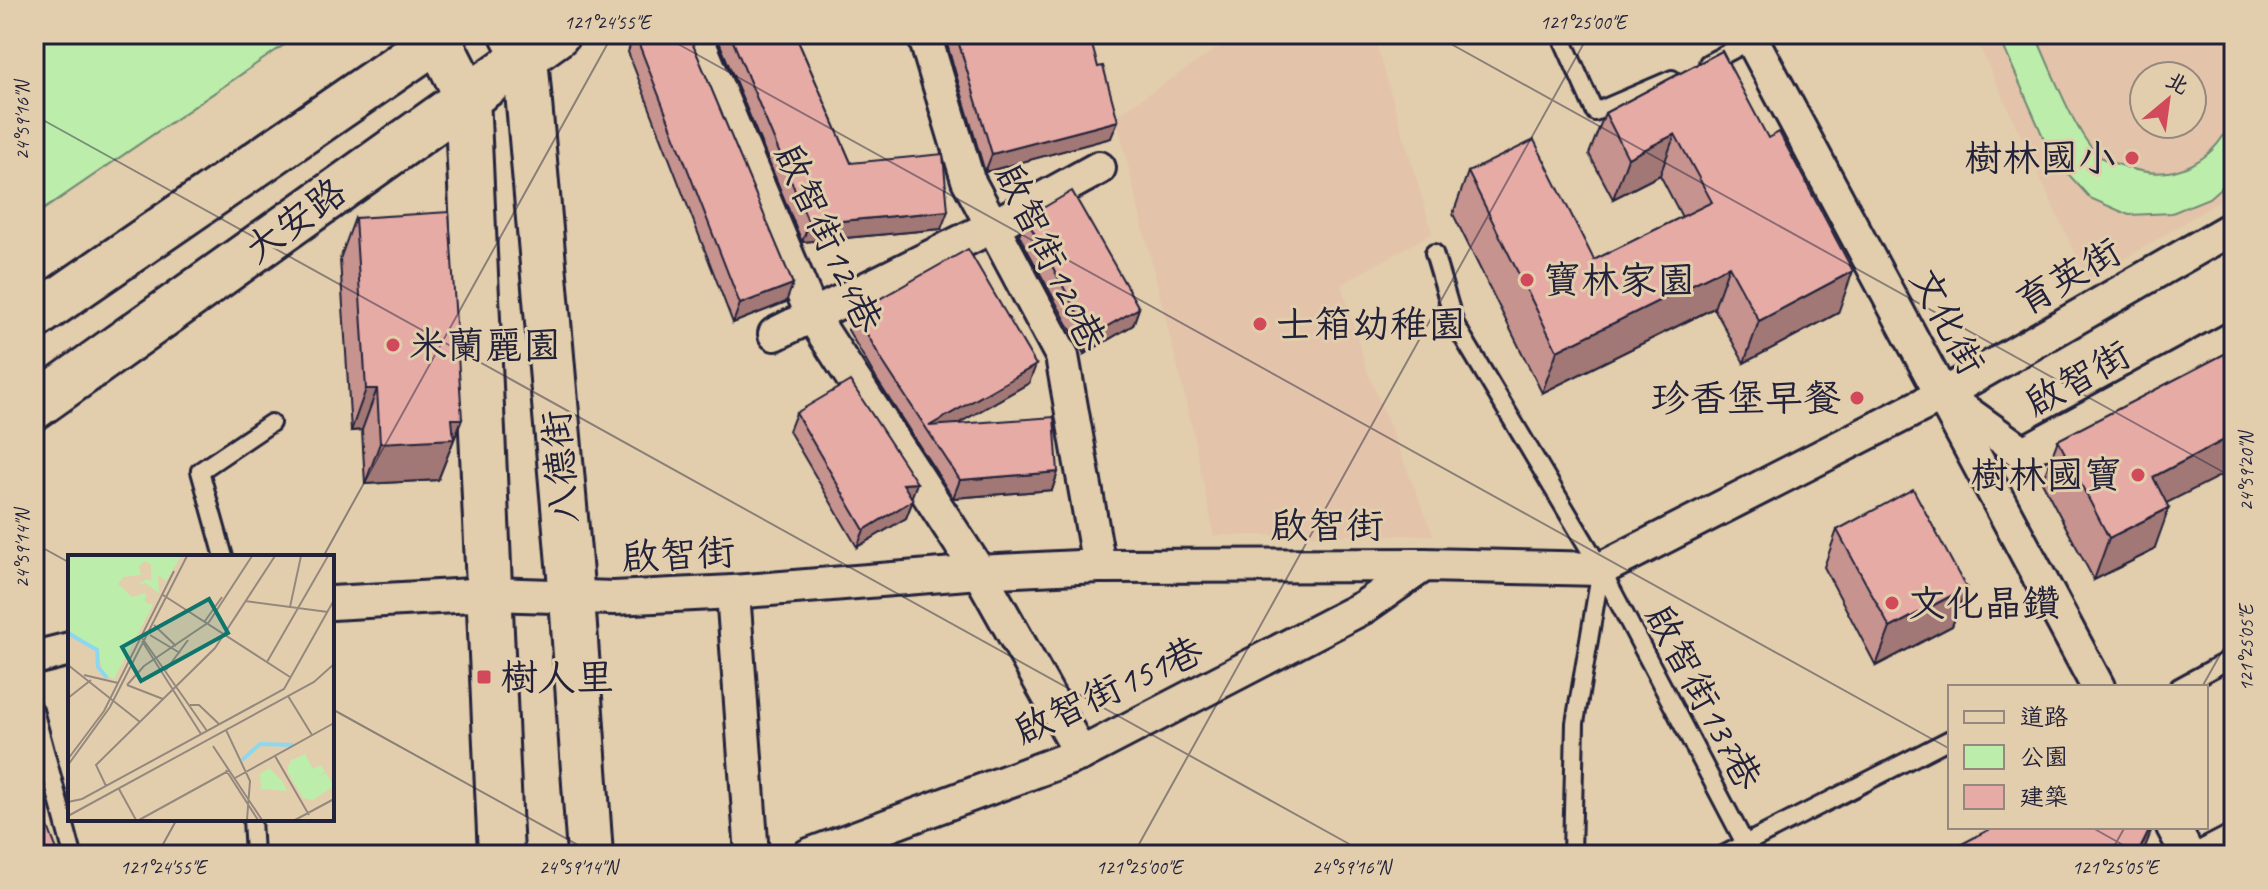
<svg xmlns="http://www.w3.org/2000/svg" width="2268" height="889" font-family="Caveat,'LXGW WenKai TC',sans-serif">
	<rect width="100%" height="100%" fill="#e2cdac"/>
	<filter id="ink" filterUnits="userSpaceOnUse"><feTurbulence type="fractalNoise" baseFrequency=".0125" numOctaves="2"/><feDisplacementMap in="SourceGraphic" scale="16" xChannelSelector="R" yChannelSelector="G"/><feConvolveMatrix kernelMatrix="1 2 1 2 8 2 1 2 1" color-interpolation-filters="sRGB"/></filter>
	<g filter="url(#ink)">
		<g fill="#e3c3aa" fill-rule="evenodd">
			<polygon points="1239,34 1373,34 1432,233 1341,284 1365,365 1433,535 1214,535 1191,421 1116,116"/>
			<path d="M1974,34H2234V192L2088,281ZM2144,76H2192V124H2144Z"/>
		</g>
		<g fill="#bdedab" stroke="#708873" stroke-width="2">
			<polygon points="34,34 300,34 34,216"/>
			<path d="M1998,34H2035C2050,66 2074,132 2098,155C2104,161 2118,164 2126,167C2174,184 2218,161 2234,113V176L2209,198L2172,213L2129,215L2090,198L2051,155Z"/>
		</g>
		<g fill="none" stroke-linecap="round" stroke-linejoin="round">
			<g stroke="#22223b" stroke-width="22">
				<g id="lane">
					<polyline points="1560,34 1595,112 1672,79"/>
					<polyline points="1708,63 1752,40"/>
					<polyline points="1434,253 1455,324 1601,569 1751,855"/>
					<polyline points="224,557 200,471 271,423"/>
					<polyline points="2179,687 2234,657"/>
					<polyline points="34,710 73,855"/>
					<polyline points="252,819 254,855"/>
					<polyline points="1572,855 1575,723 1601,569"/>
					<polyline points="1723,855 1950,739"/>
				</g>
			</g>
			<g stroke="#22223b" stroke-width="38">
				<g id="street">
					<polyline points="924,34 968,180 1062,356 1099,566"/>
					<polyline points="1749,34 2098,687"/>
					<polyline points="702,51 813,317 979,572 1081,754"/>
					<polyline points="775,334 993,226 1099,168"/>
					<polyline points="1948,399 2023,453 2234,338"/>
					<polyline points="733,592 752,855"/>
					<polyline points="332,603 490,594 614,598 733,592 979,572 1099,566 1424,565 1601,569 1942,395 2234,227"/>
					<polyline points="34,658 70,649"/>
					<polyline points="2173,827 2188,855"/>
					<polyline points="809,855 1081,754 1364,607 1424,565"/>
					<polyline points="2207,855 2234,841"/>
				</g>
			</g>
			<g stroke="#22223b" stroke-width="50">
				<g id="secondary">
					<polyline points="513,34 525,57 572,598 590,855"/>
					<polyline points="438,39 467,96 501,855"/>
					<polyline points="34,317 445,34"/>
					<polyline points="34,407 557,34"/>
				</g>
			</g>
			<use href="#lane" stroke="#e2cdac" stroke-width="16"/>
			<use href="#street" stroke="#e2cdac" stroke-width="32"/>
			<use href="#secondary" stroke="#e2cdac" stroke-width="44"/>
		</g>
		<g fill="#c6938e" stroke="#22223b" stroke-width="2">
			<polygon points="634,34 694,34 691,36 691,40 786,302 733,323 628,52"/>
			<polygon points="709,34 795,34 851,163 941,229 802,242 720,44 714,36"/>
			<polygon points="944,34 1089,34 1111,138 985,172"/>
			<polygon points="1722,51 1838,313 1744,363 1714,308 1542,393 1453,214 1468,172 1594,260 1682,217 1660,175 1613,199 1589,154 1605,113"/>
			<polygon points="355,218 462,419 438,480 365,484 362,430 351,431 340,259"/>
			<polygon points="1026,218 1139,308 1133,325 1084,354 1019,235"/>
			<polygon points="855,313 1029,383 957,424 1058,472 1052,490 953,498 877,380 848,330"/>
			<polygon points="796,413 917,483 911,498 913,500 906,518 857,547 789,431"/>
			<polygon points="2058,440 2166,503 2154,550 2094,580 2042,482"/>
			<polygon points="1837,530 1966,588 1952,626 1876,666 1824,567"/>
		</g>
		<g fill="#a17874" stroke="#22223b" stroke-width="2">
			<polygon points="1118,121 1111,138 985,172 992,154"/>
			<polygon points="1675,134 1660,175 1613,199 1628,158"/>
			<polygon points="948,211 941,229 802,242 809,224"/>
			<polygon points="1729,266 1714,308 1542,393 1557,351"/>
			<polygon points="1853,271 1838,313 1744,363 1759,321"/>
			<polygon points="793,284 786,302 733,323 740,304"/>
			<polygon points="1139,308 1133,325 1084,354 1090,336"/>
			<polygon points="1036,365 1029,383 933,438 929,426"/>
			<polygon points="366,389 377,389 362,430 351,431"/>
			<polygon points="452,419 462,419 438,480 365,484 380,443"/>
			<polygon points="2234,435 2234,469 2137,518 2153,477"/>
			<polygon points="1058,472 1052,490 953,498 960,480"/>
			<polygon points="917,483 910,501 903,484"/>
			<polygon points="913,500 906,518 857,547 864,530"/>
			<polygon points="2169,508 2154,550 2094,580 2109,538"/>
			<polygon points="1966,588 1952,626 1876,666 1890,628"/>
			<polygon points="2151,827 2153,827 2142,855 2137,855"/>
			<polygon points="2103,848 2100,855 2090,855"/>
		</g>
		<g fill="#e6aba5" stroke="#22223b" stroke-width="2">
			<polygon points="635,34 691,34 691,40 793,284 740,304"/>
			<polygon points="730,34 795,34 851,163 943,154 948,211 809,224"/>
			<polygon points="956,34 1089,34 1098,67 1103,66 1118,121 992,154"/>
			<polygon points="1722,51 1768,138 1779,132 1853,271 1759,321 1729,266 1557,351 1468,172 1534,140 1594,260 1712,202 1675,134 1628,158 1605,113"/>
			<polygon points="1072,191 1139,308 1090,336 1026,218"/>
			<polygon points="449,212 462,419 452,419 454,439 380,443 377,389 366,389 355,218"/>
			<polygon points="968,249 1036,365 929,426 1054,417 1058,472 960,480 883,362 855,313"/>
			<polygon points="2234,349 2234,435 2153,477 2169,508 2109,538 2058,440"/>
			<polygon points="850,381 917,483 903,484 913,500 864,530 796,413"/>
			<polygon points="1913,489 1966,588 1890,628 1837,530"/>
			<polygon points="34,791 59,855 34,855"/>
			<polygon points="1994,827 2151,827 2137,855 2107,855 2103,848 2090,855 1941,855"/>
		</g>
	</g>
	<path fill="none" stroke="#22223b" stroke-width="2" stroke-opacity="0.45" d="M660,34L1950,749M1433,34L2234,478M2206,34L2234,50M34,115L1369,855M34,543L70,563M323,557L613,34M2202,687L2234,630M332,709L596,855M2091,827L2141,855M157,855L177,819M1133,855L1589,34M2109,855L2125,827"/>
	<g fill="#d1495b" stroke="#e2cdac" stroke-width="3">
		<circle cx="2132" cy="158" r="8"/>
		<circle cx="1527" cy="280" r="8"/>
		<circle cx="1260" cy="324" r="8"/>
		<circle cx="393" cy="345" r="8"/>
		<circle cx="1857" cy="398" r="8"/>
		<circle cx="2138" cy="475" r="8"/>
		<circle cx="1892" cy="603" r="8"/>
		<rect x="476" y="669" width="16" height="16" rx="4"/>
	</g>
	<g text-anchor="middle" stroke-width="6" stroke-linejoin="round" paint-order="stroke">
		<g font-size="38" fill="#22223b" stroke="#e2cdac" text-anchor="start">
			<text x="2116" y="171" text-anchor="end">樹林國小</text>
			<text x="1543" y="293">寶林家園</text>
			<text x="1276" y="337">士箱幼稚園</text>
			<text x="409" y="358">米蘭麗園</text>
			<text x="1841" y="411" text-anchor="end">珍香堡早餐</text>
			<text x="2122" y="488" text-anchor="end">樹林國寶</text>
			<text x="1908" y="616">文化晶鑽</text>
			<text x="500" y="690">樹人里</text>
		</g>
		<g font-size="38" fill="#22223b" stroke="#e2cdac">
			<text transform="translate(295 220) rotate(-36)" y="13">大安路</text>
			<text transform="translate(829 238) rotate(65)" y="13">啟智街124巷</text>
			<text transform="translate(1051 257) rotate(64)" y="13">啟智街120巷</text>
			<text transform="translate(2068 276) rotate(-30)" y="13">育英街</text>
			<text transform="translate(1948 321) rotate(62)" y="13">文化街</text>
			<text transform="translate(2077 378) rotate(-29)" y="13">啟智街</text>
			<text transform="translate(560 467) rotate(-95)" y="13">八德街</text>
			<text x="1327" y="538">啟智街</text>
			<text transform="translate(678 554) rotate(-3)" y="13">啟智街</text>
			<text transform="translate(1108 690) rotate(-25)" y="13">啟智街151巷</text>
			<text transform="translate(1704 697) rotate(62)" y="13">啟智街137巷</text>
		</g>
	</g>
	<g transform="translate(68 555)">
		<rect width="266" height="266" fill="#e2cdac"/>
		<path d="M0,1H113L98,26L90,20L91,38L77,28L69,30L79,24L83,26V10L77,6L71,11L73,20L55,22L50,29L64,42L78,38L77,47L85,50L46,124L36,120L29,95L0,75ZM237,199L245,214L253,210L257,217L250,222L258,218L266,231L245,245L235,243L219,216L222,206ZM201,213L214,226L219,236L193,234L192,219Z" fill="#bdedab"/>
		<path fill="none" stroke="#8ed8ef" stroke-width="4" d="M0,78L29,95L30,112L39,123M174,205L192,189L225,190"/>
		<path fill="none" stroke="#95897f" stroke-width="2" d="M95,40L222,122M177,46L260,57M222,52L233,1M137,66L154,42M86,70L108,91M82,80L112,98M74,83L139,176M74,86L133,179M199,107L260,1M0,110L72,167M98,115L120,85M16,120L50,128M59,130L76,111L141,67L184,1M59,130L95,144M220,141L244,180M0,143L23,125M122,150H131L151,169M158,175L182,226L179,265M145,191L194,265M207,201L241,260M0,204L36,156L106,16M0,210L42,152L119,1M158,215L190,265M167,223L266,168M38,231L28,210L147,93L207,1M51,234L68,265M0,247L14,244L216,134L266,45M0,261L246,127L266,109M71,265L162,215M227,265L266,244"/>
		<path fill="#0f766e" fill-opacity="0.15" stroke="#0f766e" stroke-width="4" d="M141,44L160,78L73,126L54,92Z"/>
		<rect width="266" height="266" fill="none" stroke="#22223b" stroke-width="4"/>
	</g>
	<rect width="2268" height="889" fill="none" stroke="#e2cdac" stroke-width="88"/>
	<rect x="1948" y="685" width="260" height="144" fill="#e2cdac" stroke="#95897f" stroke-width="2"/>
	<rect x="1964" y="711" width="40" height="12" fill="#e2cdac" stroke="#95897f" stroke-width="2"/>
	<text x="2020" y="725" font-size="24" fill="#22223b">道路</text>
	<rect x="1964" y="745" width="40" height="24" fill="#bdedab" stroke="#95897f" stroke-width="2"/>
	<text x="2020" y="765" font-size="24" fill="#22223b">公園</text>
	<rect x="1964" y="785" width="40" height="24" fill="#e6aba5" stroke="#95897f" stroke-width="2"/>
	<text x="2020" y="805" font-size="24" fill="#22223b">建築</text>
	<g transform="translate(2168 100) rotate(29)"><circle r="38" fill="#e2cdac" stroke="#95897f" stroke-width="2"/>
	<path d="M0-6L14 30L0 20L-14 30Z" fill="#d1495b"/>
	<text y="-12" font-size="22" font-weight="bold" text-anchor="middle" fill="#22223b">北</text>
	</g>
	<rect x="44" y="44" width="2180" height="801" fill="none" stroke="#22223b" stroke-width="3"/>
	<g font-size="20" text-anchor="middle" fill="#22223b">
		<text x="607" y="29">121°24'55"E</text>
		<text x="1583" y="29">121°25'00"E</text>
		<text transform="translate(22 121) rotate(-90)" y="7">24°59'16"N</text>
		<text transform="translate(2246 472) rotate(-90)" y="7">24°59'20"N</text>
		<text transform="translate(22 549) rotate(-90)" y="7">24°59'14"N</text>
		<text transform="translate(2246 648) rotate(-90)" y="7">121°25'05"E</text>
		<text x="163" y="874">121°24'55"E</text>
		<text x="578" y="874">24°59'14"N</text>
		<text x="1139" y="874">121°25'00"E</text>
		<text x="1351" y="874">24°59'16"N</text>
		<text x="2115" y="874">121°25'05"E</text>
	</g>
</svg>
